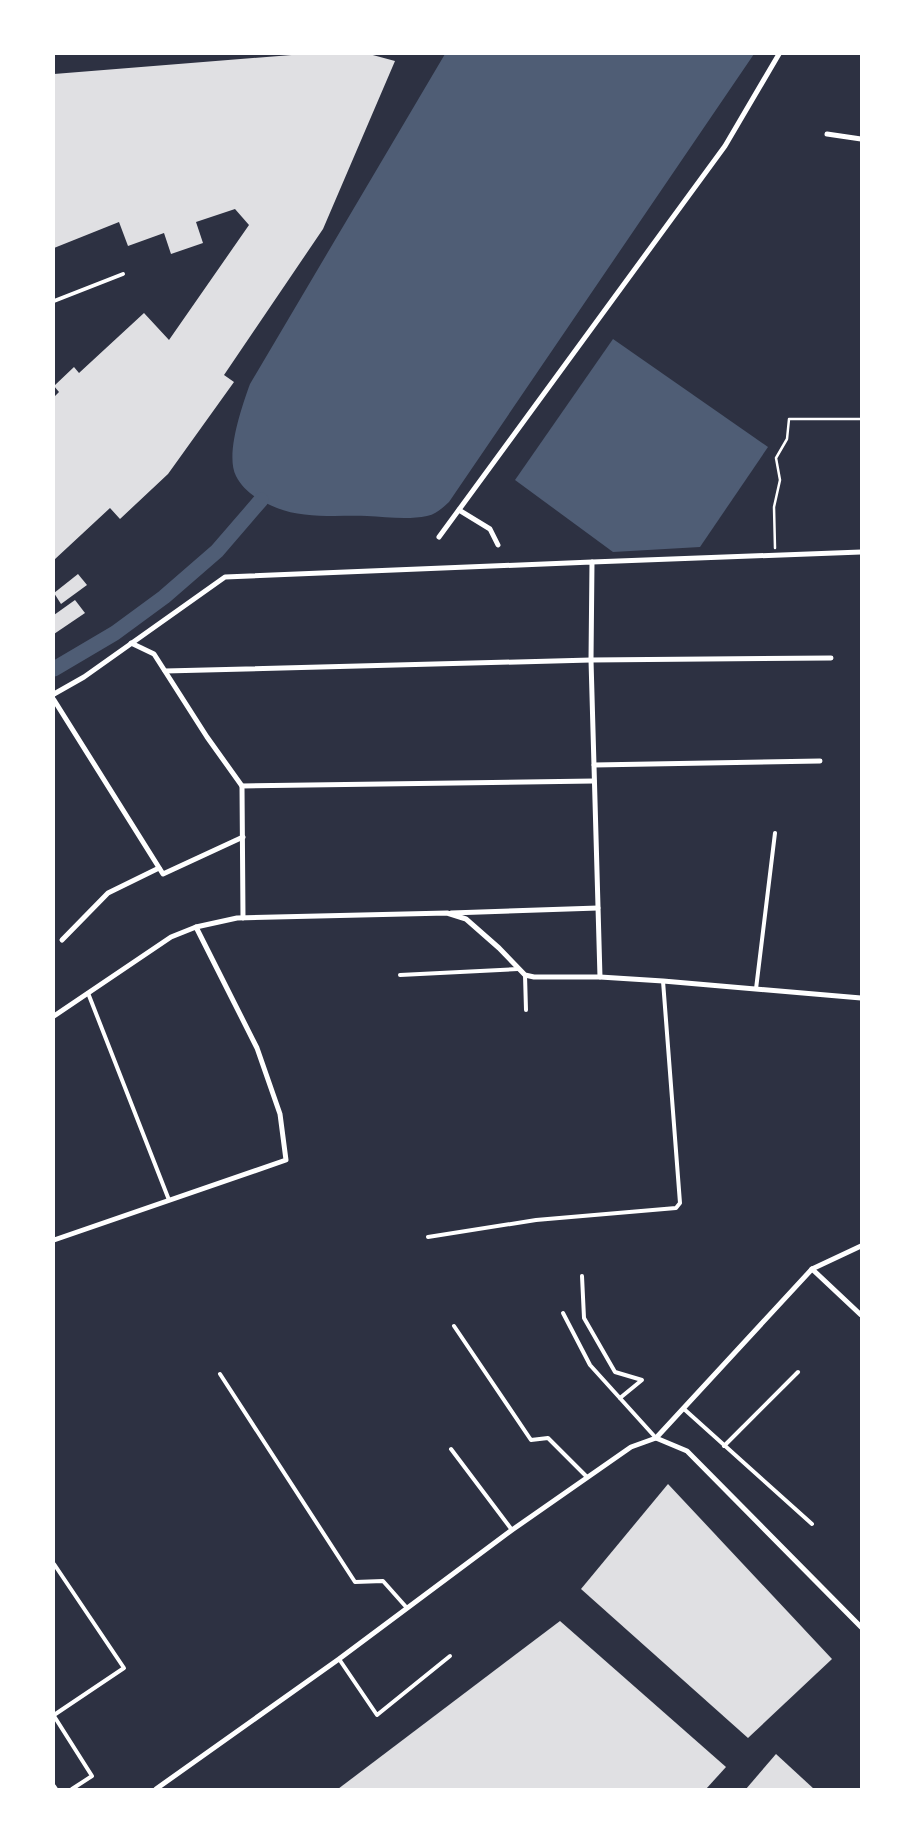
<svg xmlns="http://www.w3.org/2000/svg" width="915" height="1843" font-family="Commissioner,sans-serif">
	<rect width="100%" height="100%" fill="#2d3142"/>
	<g fill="#4f5d75">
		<path d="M445,54H754L449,502C442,508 437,514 427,516C408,520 386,517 367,516C338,515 304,519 277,508C261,502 244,492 236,476C225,455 242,406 250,384Z"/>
		<polygon points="613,339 768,447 700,547 613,552 515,480"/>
	</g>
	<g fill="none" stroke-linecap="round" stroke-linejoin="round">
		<polyline stroke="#4f5d75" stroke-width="15" points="54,669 115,633 164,597 217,551 261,500"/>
	</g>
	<g fill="#e0e0e3">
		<polygon points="304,54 369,54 395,61 323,229 224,375 234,382 168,474 120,519 110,508 54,560 54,397 59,392 54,386 74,367 79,373 144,313 169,340 249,225 235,209 196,222 203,243 171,254 164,233 128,246 119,222 54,248 54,74"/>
		<polygon points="78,574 87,585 61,604 54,593"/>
		<polygon points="75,600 85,613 54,634 54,615"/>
		<polygon points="668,1484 832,1659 748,1738 581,1589"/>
		<polygon points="560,1621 726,1767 706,1789 338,1789"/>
		<polygon points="776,1754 814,1789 746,1789"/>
	</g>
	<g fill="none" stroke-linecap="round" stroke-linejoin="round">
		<polyline stroke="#fff" stroke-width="2.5" points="775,548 774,507 780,480 776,458 787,439 789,419 861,419"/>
		<g stroke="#fff" stroke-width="4">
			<polyline points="54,301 123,274"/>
			<polyline points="400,975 518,969"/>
			<polyline points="525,975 526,1010"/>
			<polyline points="756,989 775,833"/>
			<polyline points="88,993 169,1200"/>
			<polyline points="428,1237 536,1220 676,1208 680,1203 663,981"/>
			<polyline points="582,1276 584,1318 615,1372 642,1380 620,1398"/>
			<polyline points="563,1313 590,1365 656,1438"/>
			<polyline points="454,1326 531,1440 548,1438 587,1477"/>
			<polyline points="220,1374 355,1582 383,1581 407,1608"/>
			<polyline points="684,1409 812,1524"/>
			<polyline points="724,1446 798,1372"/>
			<polyline points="451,1449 512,1530"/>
			<polyline points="54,1564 124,1668 54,1715"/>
			<polyline points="339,1659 377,1715 450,1656"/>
			<polyline points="54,1716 92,1776 72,1789"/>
			<polyline points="54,1786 56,1789"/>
		</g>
		<g stroke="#fff" stroke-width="5">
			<polyline points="827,134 861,139"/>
			<polyline points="459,510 490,529 498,545"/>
			<polyline points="439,537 725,146 779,54"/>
			<polyline points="592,562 861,552"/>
			<polyline points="131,643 154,654 207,737 242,786"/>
			<polyline points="165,671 591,660 831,658"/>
			<polyline points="54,694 84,677 225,577 592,562 591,660 600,977"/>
			<polyline points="54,700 163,874 243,837"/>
			<polyline points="594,765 820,761"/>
			<polyline points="451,913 598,908"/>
			<polyline points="243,918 242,786 594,781"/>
			<polyline points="62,940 108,893 159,868"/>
			<polyline points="54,1016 171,937 196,927 237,918 447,913 466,919 499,948 525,975 534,977 600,977 663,981 861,998"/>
			<polyline points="54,1240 286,1160 280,1114 257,1048 196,927"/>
			<polyline points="812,1269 861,1246"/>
			<polyline points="656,1438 812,1269 861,1315"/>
			<polyline points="156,1789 339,1659 512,1530 631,1447 656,1438 687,1451 861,1627"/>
		</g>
	</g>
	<rect width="915" height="1843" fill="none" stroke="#ffffff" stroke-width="110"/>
</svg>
